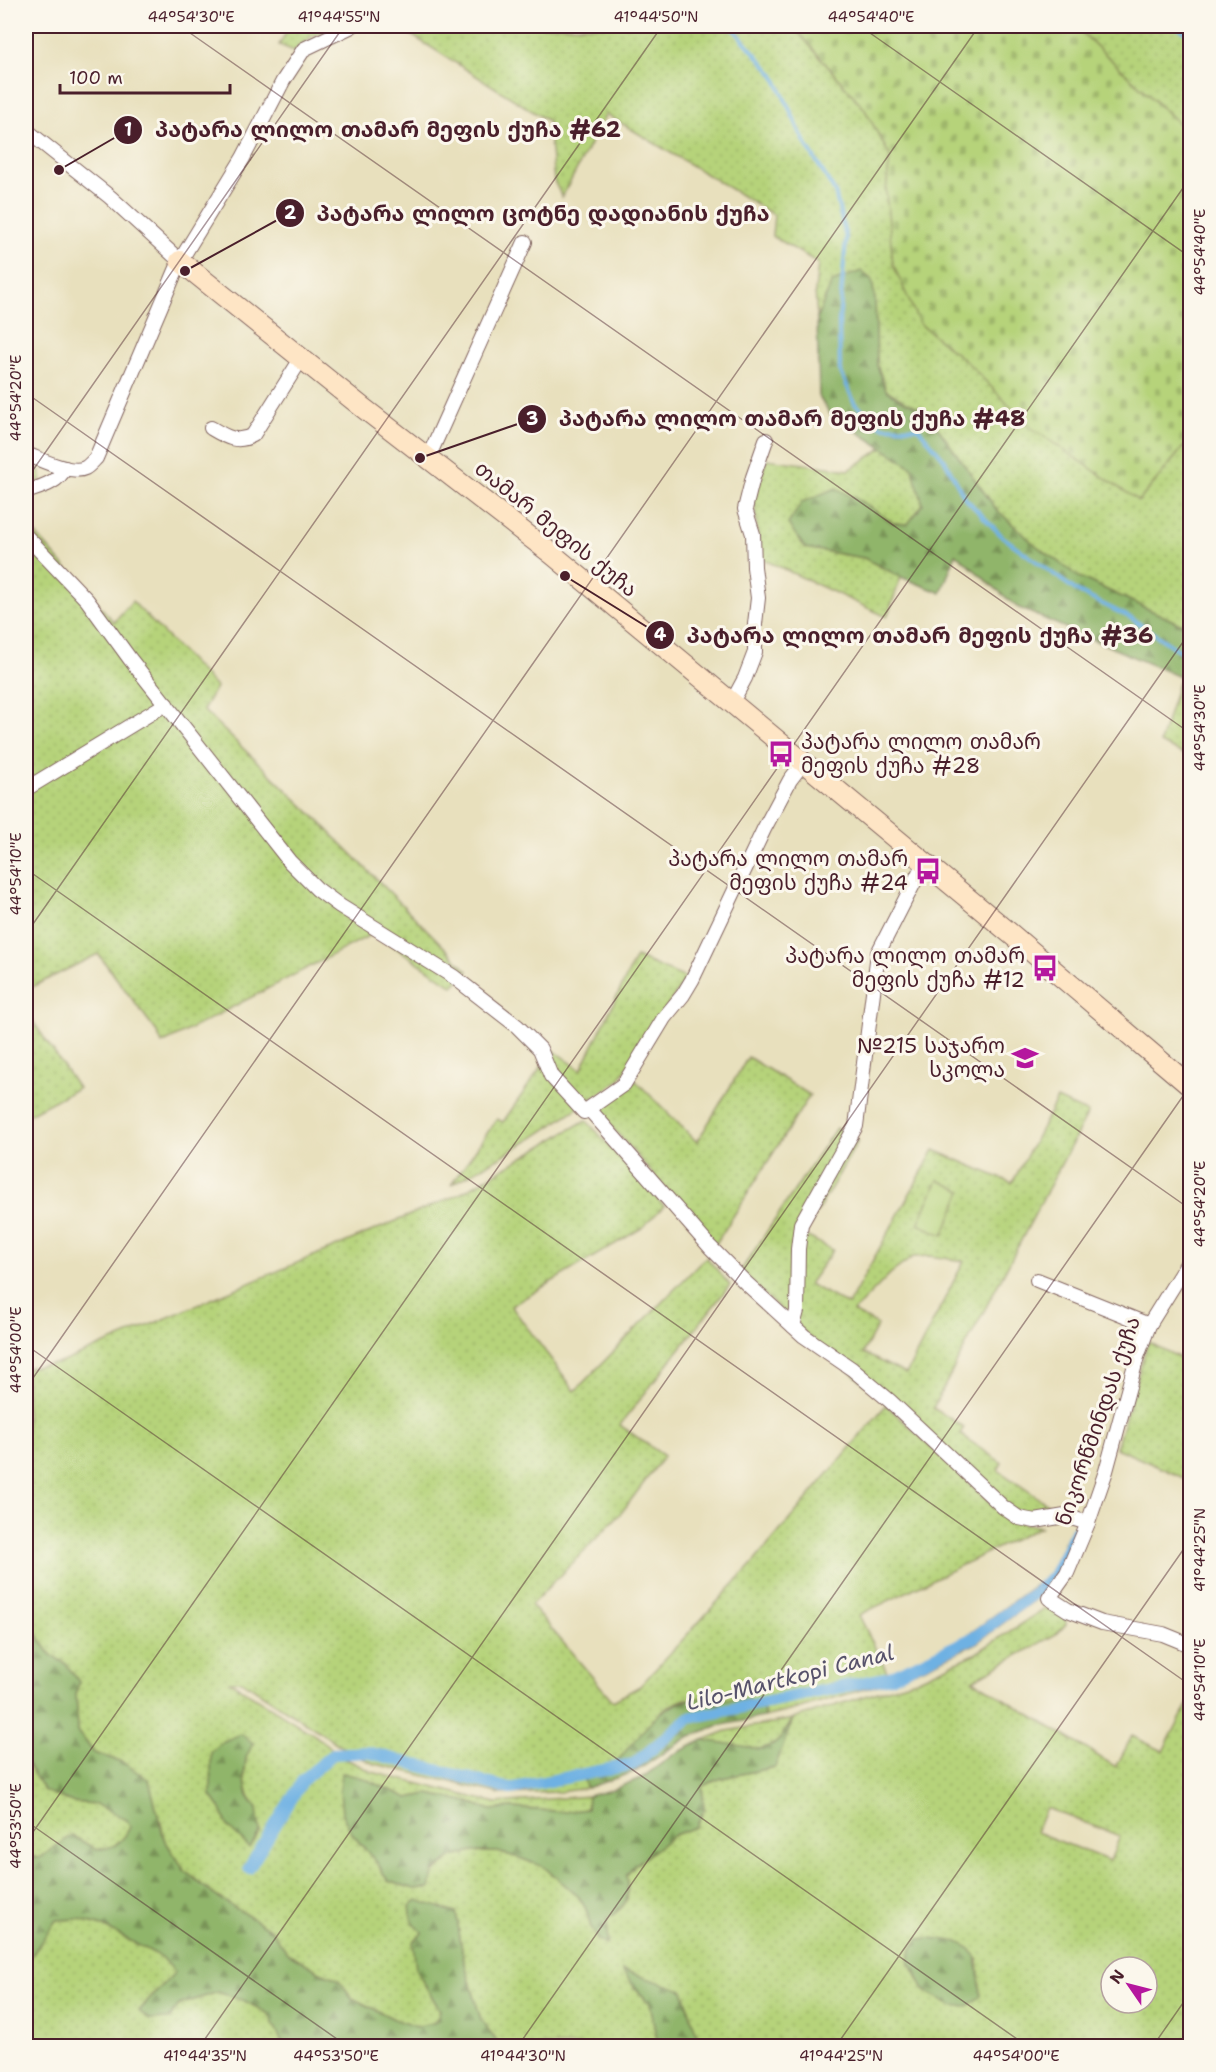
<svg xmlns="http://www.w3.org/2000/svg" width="1216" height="2072" font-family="'Shantell Sans','Noto Sans Georgian',sans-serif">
	<defs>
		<pattern id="grass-dots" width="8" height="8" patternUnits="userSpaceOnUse" patternTransform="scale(1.5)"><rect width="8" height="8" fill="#b6d37a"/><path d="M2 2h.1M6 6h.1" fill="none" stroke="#9eb56a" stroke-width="1.8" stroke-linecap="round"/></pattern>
		<pattern id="forest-firs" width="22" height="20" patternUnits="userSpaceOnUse" patternTransform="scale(1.5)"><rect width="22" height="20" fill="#90b56a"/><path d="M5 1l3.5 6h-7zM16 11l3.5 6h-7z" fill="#789357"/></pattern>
		<pattern id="cemetery-stones" width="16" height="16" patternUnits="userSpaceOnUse" patternTransform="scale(1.5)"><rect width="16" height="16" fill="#b6d37a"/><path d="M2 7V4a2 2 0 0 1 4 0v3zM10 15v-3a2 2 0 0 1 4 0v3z" fill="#9eb56a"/></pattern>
	</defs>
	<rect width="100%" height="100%" fill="#fbf7ec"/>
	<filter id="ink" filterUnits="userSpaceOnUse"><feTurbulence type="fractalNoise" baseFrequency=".0167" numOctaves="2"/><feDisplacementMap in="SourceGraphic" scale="12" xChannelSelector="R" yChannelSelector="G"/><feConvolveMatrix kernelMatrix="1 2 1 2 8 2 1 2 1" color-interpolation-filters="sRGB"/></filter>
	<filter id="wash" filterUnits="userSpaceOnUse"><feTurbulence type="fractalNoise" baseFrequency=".008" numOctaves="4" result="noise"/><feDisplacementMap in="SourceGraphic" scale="24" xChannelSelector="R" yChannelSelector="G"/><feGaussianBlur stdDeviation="1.35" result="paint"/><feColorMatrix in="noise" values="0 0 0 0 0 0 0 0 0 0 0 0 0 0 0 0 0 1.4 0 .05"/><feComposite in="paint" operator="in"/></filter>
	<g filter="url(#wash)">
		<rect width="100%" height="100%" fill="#e8e0bd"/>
		<g fill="url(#grass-dots)" stroke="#807952" stroke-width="1.5" fill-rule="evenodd">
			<polygon points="290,26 334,26 312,36 294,51 279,45"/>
			<polygon points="397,26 793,26 864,108 890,156 886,192 919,323 1139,501 1190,439 1190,625 1178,623 1079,577 1034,544 996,509 940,431 923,409 902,400 886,390 877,365 875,300 872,280 832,282 817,318 815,291 818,263 772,236 774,215 606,114 562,197 554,181 548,121"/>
			<polygon points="1075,26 1190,26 1190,134"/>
			<polygon points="884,447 913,467 923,504 908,524 893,523 862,502 806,548 864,558 901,577 887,617 760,558 754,498 767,459 849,470"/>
			<path d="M26,461C36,465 40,468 41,479L26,489Z"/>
			<polygon points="26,523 114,622 132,601 216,687 203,710 317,819 468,971 453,986 374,933 162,1044 157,1032 98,954 26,990"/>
			<polygon points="1190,643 1190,757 1160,743"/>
			<polygon points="636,957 686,978 618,1081 531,1139 451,1185 497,1119 503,1122 553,1050 581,1070"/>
			<polygon points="26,1011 78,1088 26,1116"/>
			<polygon points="748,1057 810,1095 715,1245 597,1110 626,1090 635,1080 697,1142"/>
			<path d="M1057,1099L1088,1113L933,1408L964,1427L960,1434L1002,1463L998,1470L1060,1513L1042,1515L1018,1514L805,1333L740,1272L836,1128L858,1141L804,1235L833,1250L809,1284L848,1305L934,1150L1012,1183ZM930,1256L964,1261L906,1374L863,1353L878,1325L853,1312L890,1274L913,1257Z"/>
			<path d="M586,1120L664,1206L642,1228L511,1306L575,1391L706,1257L730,1285L620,1425L664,1456L622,1512L531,1605L613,1701L640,1686L753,1563L886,1405L1009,1520L1040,1527L859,1615L888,1674L957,1643L1039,1582H1044L1061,1556L1064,1542L1075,1528L1081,1529L1060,1577L1041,1595L975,1644L921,1669L885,1683L793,1710L764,1717L763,1703L749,1699H685L669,1706L653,1720L615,1764L601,1772L583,1777L587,1788L560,1792L501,1794L372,1763L344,1748L242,1681L230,1682L313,1734L344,1758L372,1772L496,1803L588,1796L587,1809L565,1812L512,1808L491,1810L468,1802L428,1794L408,1798L363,1778L342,1814L353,1835L378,1864L388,1881L415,1889L452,1857L473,1852H497L517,1857L544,1867L579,1897L586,1909L591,1928L606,1944L607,1919C627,1905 631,1901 626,1876L635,1865L674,1835L696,1827L704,1809L702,1786L722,1778L775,1767L791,1723C787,1728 784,1735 780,1739C762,1759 725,1745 703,1740L727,1731L793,1719L916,1680L975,1654L1045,1608L1054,1609L1065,1616L1066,1624L1058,1633L973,1680L1116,1767L1132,1736L1163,1751L1190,1700V2046H700L683,1990L635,1988L650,2003L658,2046H511L498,2043L481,2020L463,1957L456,1913L423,1932L416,1970L440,2010L436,2022L416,2027L396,2020L352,1998L338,1979L320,1972L288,1953L271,1930L214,1895L184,1870L164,1839L161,1823L122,1762L94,1753L78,1731L76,1693L66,1664L51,1655L26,1619V1368L60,1363L460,1194ZM246,1758C244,1780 244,1791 257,1809L228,1827L221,1809L211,1795ZM1046,1808L1120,1836L1110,1861L1036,1832ZM978,1959L979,1977L938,1997L925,1991L909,1961ZM1111,1967H1147V2003H1111Z"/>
			<polygon points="1148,1342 1190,1363 1190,1438 1188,1443 1190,1445 1190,1474 1188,1480 1116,1448"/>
			<path d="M26,1762L45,1791L72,1802L96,1804L127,1820L130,1827C121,1845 115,1847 96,1850L72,1835L40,1858L26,1856Z"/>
			<polygon points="79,1919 102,1926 162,1957 176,1973 154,1993 140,2010 169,2019 179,2005 218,1992 245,2001 269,2014 284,2046 26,2046 26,1964 56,1920"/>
		</g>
		<g fill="url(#forest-firs)" stroke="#6d6a4a" stroke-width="1.5">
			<polygon points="861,271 872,280 875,300 877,365 886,390 902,400 923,409 940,431 996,509 1034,544 1079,577 1178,623 1190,625 1190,643 1180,677 1017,607 956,554 941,593 901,577 864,558 805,548 788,524 802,502 836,488 862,502 893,523 908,524 923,504 912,467 830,414 819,397 817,318 832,282"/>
			<path d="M26,1619L51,1655L66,1664L79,1682L76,1693L78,1731L94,1753L122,1762L149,1780L164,1839L184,1870L214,1895L271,1930L288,1953L320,1972L338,1979L352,1998L396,2020L416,2027L436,2022L440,2010L416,1970L413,1942L423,1932L413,1924L410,1906L417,1900L456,1913L463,1957L481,2020L498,2043L511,2046H284L269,2014L245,2001L218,1992L179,2005L169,2019L150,2020L139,2011L175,1972L162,1957L102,1926L79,1919L56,1920L26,1964V1856L40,1858L72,1835L96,1850C115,1847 121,1845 130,1827L127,1820L96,1804L72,1802L44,1791L26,1762Z"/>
			<path d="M701,1698L749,1699L763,1703L764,1717L717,1726L688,1737L636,1771L587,1788L583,1777C594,1774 604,1772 613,1765C619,1760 624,1753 629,1747C650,1722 667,1700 701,1698Z"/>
			<path d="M793,1719L775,1767L722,1778L702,1786L704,1809L696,1827L674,1835L635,1865L626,1876C630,1901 628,1904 607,1919V1945L599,1940L591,1928L586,1909L579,1897L544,1867L517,1857L497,1852H473L452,1857L433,1872L430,1889H415L388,1881L378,1864L353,1835L342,1814L340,1790L342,1773L363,1778L408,1798L428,1794L468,1802L491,1810L512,1808L565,1812L587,1809L588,1796L614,1789L643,1777L673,1755L703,1740L760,1749L773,1745L780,1739Z"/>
			<polygon points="241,1734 253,1743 246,1758 244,1777 248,1796 257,1809 260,1831 250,1848 228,1827 221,1809 211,1795 211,1752 224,1741"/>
			<path d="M929,1938C980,1942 976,1951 981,1996L967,2007L952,2005L925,1991L909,1961L911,1950L919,1939Z"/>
			<polygon points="622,1970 683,1990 700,2046 658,2046 650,2003 635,1988"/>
		</g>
		<polygon fill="url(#cemetery-stones)" stroke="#807952" stroke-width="1.5" points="793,26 1075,26 1190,134 1190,439 1139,501 1030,427 968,363 919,323 893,264 886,192 890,156 864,108"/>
		<polygon fill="#b6d37a" stroke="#807952" stroke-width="1.5" points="938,1180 962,1191 943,1235 918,1224"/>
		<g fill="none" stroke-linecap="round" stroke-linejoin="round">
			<g stroke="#6eb1e3" stroke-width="4">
				<polyline points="731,26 774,75 804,141 835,192 846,238 839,322 840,370 855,404 882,427 918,428 944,459 965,498 1003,537 1078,592 1131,618 1175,648 1190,656"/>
				<polyline points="1175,26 1190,35"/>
			</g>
			<polyline stroke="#6eb1e3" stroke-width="12" points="249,1868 303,1780 333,1754 367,1752 510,1789 634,1764 689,1718 890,1677 973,1638 1037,1591 1054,1576 1076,1531"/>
		</g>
	</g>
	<g filter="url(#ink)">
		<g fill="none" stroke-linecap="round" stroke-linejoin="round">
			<g stroke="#81635e" stroke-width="16">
				<g id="street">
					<polyline points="26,130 110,197 180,261"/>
					<path d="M211,428C226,437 237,444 253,435L301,359"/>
					<path d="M26,454C40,459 71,475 85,468C89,466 93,461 96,458L180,261L243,158L283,81L304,49L352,26"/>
					<polyline points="428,458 525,242"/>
					<path d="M26,492C40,487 58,483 65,468"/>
					<polyline points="26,536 87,600 130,659 290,862 317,889 340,906 454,977 517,1026 540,1049 551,1076 584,1112 624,1084 664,1018 683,995 692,980 764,829 790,780 803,763"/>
					<polyline points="731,704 745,678 755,652 755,624 758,598 754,567 753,534 745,509 753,477 766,440"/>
					<polyline points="26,789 166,704"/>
					<polyline points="589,1109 710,1247 746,1283 804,1336 852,1369 890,1401 1003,1507 1019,1518 1035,1521 1065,1516 1088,1523"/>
					<polyline points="1190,1259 1149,1325 1137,1357 1106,1471 1088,1523 1067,1573 1049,1598 1068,1610 1102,1623 1163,1634 1190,1645"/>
					<polyline points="1037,1280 1149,1325"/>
					<polyline points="793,1326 797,1311 798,1249 801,1224 856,1126 878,953 924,863"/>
				</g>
			</g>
			<g stroke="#81635e" stroke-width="22">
				<polyline id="secondary" points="180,261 362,407 552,554 1011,934 1190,1086"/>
			</g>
			<use href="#street" stroke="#fff" stroke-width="14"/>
			<use href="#secondary" stroke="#fee5c5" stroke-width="20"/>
		</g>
	</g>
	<path fill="none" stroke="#4a1f2b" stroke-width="1.5" stroke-opacity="0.45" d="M180,26L1190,733M860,26L1190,257M26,393L1190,1209M26,480L344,26M26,869L1190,1685M26,934L662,26M26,1345L1027,2046M26,1388L979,26M26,1821L347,2046M26,1842L1190,178M200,2046L1190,632M518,2046L1190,1086M836,2046L1190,1540M1153,2046L1190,1993"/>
	<defs>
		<g id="bus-bare" transform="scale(2.07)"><path d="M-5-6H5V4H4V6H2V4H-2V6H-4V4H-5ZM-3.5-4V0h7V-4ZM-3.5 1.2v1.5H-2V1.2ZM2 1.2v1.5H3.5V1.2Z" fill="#b5179e" stroke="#fbf7ec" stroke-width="2.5" paint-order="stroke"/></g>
		<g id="school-bare" transform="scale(2.07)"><path d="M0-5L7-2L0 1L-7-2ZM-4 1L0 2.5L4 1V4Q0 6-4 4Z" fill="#b5179e" stroke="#fbf7ec" stroke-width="2.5" paint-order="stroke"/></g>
	</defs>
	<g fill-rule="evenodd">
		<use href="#bus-bare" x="781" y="754"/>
		<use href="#bus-bare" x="928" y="871"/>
		<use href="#bus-bare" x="1045" y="968"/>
		<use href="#school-bare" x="1025" y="1058"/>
	</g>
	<g text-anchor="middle" stroke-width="6" stroke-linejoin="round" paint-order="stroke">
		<g font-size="21" fill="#4a1f2b" stroke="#fbf7ec">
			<text transform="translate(556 529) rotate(39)" y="7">თამარ მეფის ქუჩა</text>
			<text transform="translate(1098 1421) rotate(-71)" y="7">ნიკორწმინდას ქუჩა</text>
		</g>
		<g font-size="21" fill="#4a1f2b" stroke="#fbf7ec" text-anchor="end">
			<text x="801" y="749" text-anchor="start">პატარა ლილო თამარ<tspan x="801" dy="24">მეფის ქუჩა #28</tspan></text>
			<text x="908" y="866">პატარა ლილო თამარ<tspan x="908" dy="24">მეფის ქუჩა #24</tspan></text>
			<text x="1025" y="963">პატარა ლილო თამარ<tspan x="1025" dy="24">მეფის ქუჩა #12</tspan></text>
			<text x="1005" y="1053">№215 საჯარო<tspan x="1005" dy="24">სკოლა</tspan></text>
		</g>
		<g font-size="22" font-style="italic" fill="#57526b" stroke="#fbf7ec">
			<text transform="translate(790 1677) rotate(-14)" y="8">Lilo-Martkopi Canal</text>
		</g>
	</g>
	<path fill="none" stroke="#4a1f2b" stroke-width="2" d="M59 170L128 130M185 271L290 213M420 458L532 419M565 576L660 635"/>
	<g fill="#4a1f2b" stroke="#fbf7ec" stroke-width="2">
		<circle cx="59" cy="170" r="6"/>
		<circle cx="185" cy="271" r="6"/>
		<circle cx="420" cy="458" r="6"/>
		<circle cx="565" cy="576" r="6"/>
		<circle cx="128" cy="130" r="15"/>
		<circle cx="290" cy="213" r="15"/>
		<circle cx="532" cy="419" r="15"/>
		<circle cx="660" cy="635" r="15"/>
	</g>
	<g font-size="18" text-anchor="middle" font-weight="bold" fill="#fff">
		<text x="128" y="136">1</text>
		<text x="290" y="219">2</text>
		<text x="532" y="425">3</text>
		<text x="660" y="641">4</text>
	</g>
	<g font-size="22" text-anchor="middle" font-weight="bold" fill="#4a1f2b" stroke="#fbf7ec" stroke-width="6" stroke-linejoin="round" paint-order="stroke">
		<text x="388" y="137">პატარა ლილო თამარ მეფის ქუჩა #62</text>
		<text x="543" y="221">პატარა ლილო ცოტნე დადიანის ქუჩა</text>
		<text x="792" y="426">პატარა ლილო თამარ მეფის ქუჩა #48</text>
		<text x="920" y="643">პატარა ლილო თამარ მეფის ქუჩა #36</text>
	</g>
	<rect width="1216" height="2072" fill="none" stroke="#fbf7ec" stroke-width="66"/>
	<g transform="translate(1129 1985) rotate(305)"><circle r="28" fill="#fbf7ec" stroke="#b4a19f" stroke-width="1.5"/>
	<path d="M0-4.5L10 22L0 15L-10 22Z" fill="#b5179e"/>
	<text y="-9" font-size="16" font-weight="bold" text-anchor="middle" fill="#4a1f2b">N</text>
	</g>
	<path d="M60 84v9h170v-9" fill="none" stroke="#4a1f2b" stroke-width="3"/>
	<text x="69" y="84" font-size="18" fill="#4a1f2b" stroke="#fbf7ec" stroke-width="4.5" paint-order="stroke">100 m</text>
	<rect x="33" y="33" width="1150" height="2006" fill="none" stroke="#4a1f2b" stroke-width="2"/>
	<g font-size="15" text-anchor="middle" fill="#4a1f2b">
		<text x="191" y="22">44°54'30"E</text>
		<text x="339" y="22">41°44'55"N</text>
		<text x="656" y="22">41°44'50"N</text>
		<text x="871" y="22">44°54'40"E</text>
		<text transform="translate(1200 252) rotate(-90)" y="5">44°54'40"E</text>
		<text transform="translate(16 398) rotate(-90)" y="5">44°54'20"E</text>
		<text transform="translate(1200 728) rotate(-90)" y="5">44°54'30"E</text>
		<text transform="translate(16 874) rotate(-90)" y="5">44°54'10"E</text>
		<text transform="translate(1200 1204) rotate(-90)" y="5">44°54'20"E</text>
		<text transform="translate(16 1350) rotate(-90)" y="5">44°54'00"E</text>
		<text transform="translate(1200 1550) rotate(-90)" y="5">41°44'25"N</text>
		<text transform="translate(1200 1680) rotate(-90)" y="5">44°54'10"E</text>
		<text transform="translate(16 1826) rotate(-90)" y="5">44°53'50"E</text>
		<text x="205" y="2061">41°44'35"N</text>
		<text x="336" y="2061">44°53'50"E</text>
		<text x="523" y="2061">41°44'30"N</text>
		<text x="841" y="2061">41°44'25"N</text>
		<text x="1016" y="2061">44°54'00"E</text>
	</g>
</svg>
